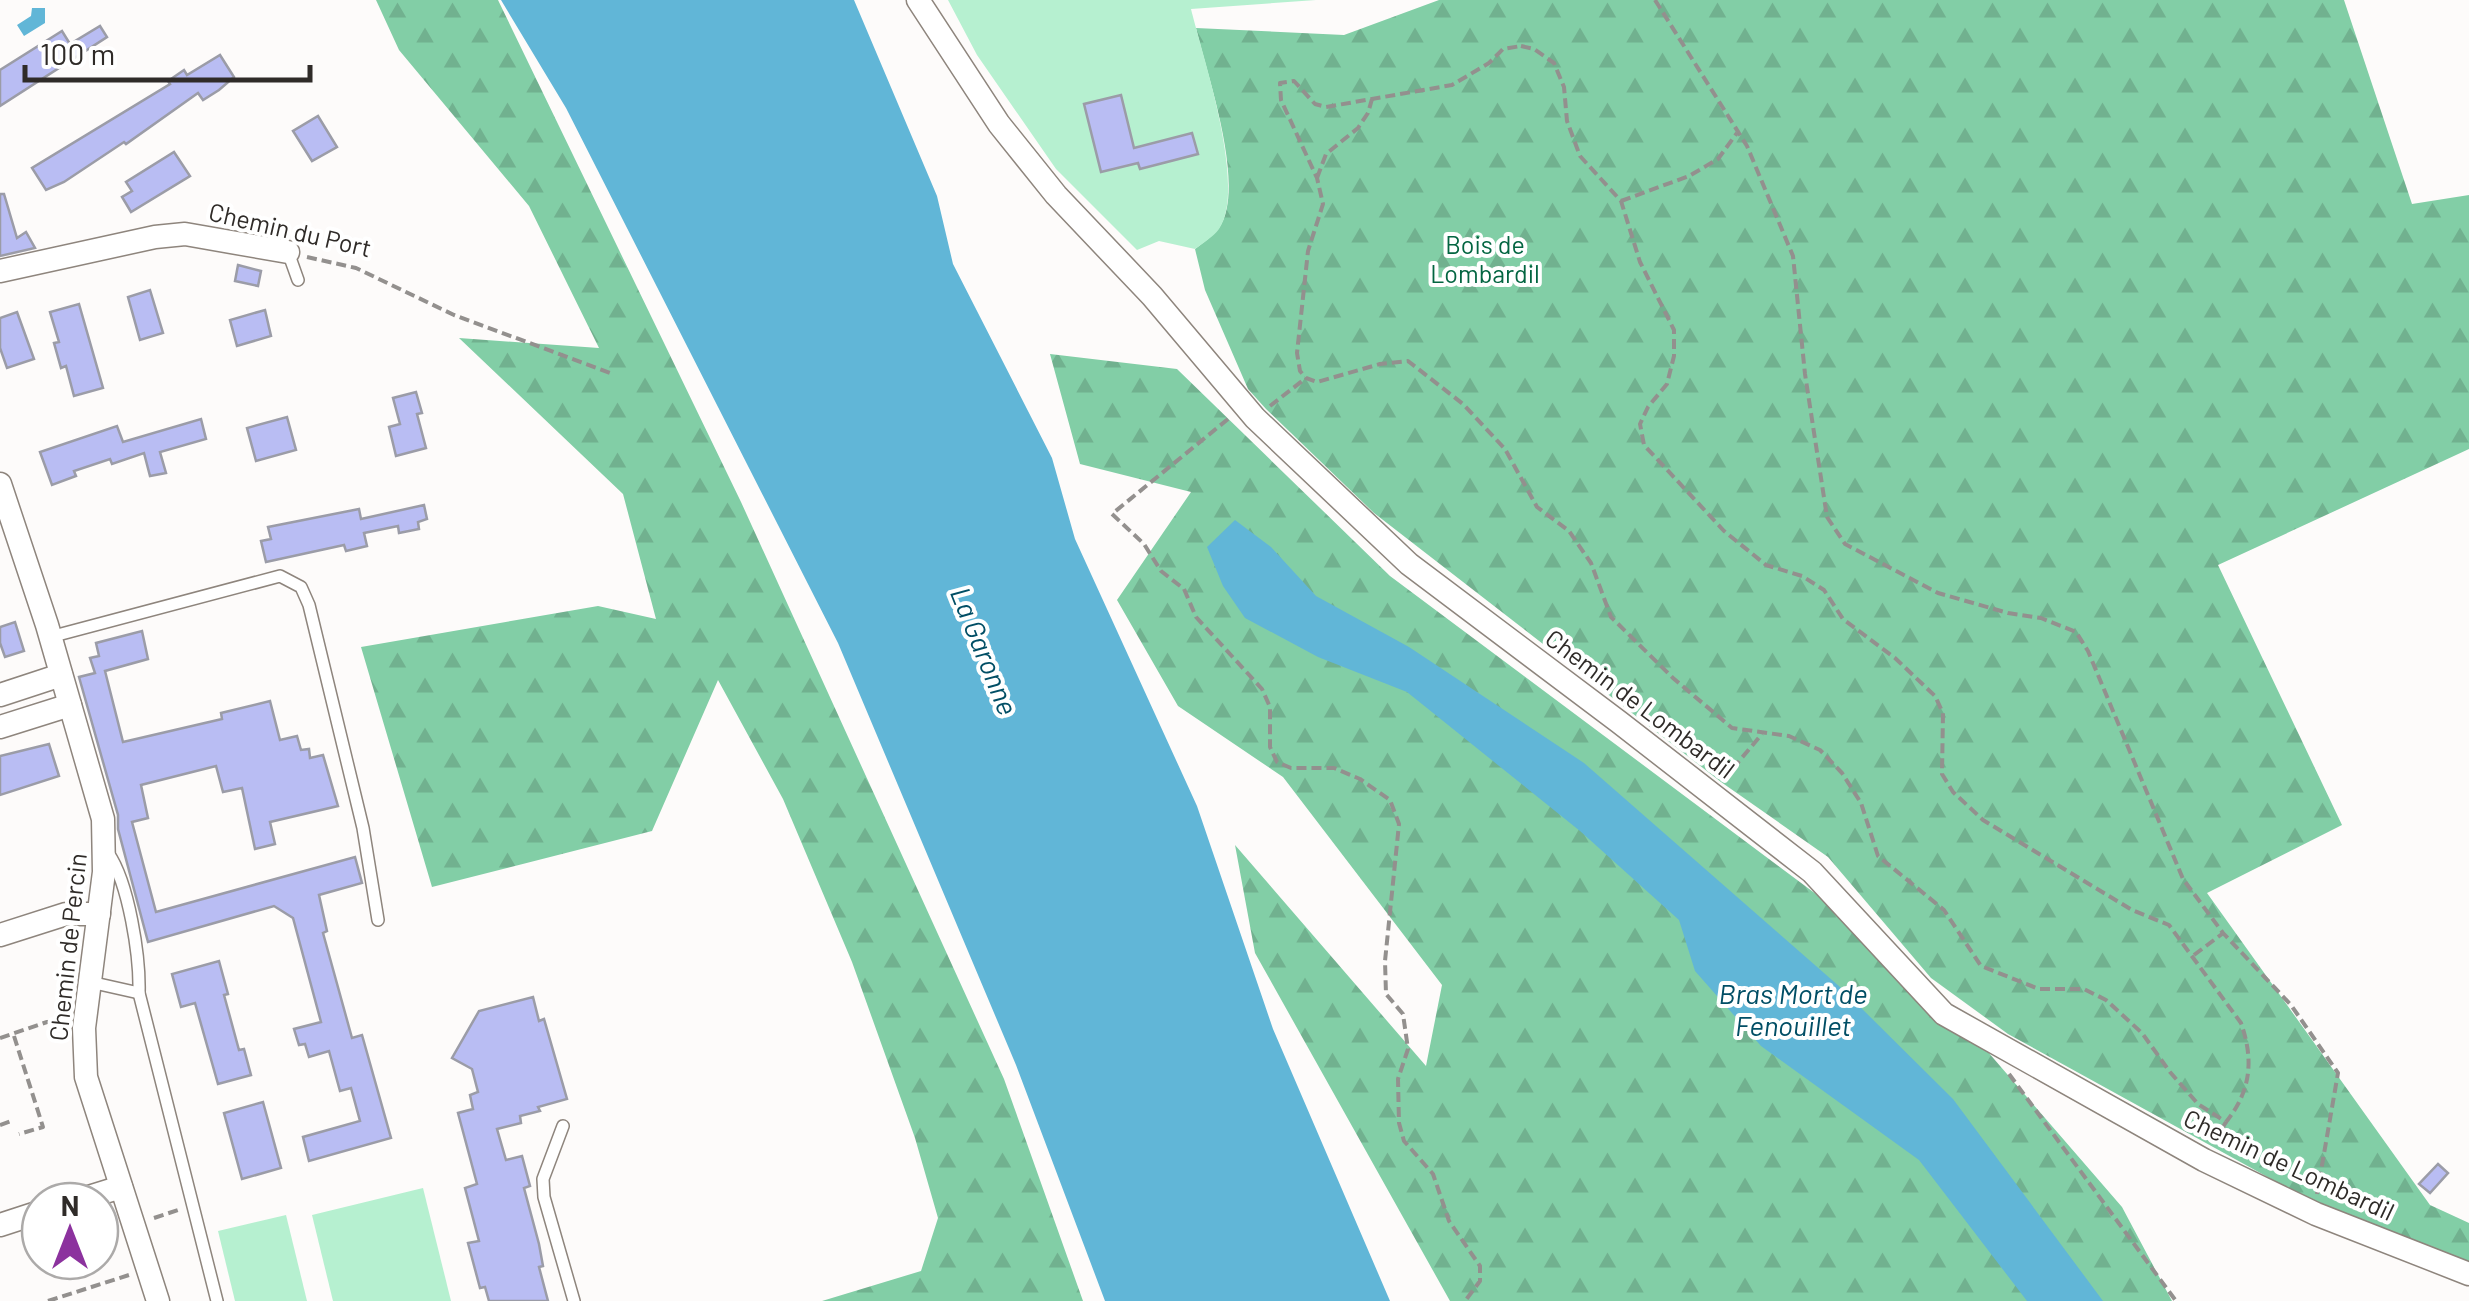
<svg xmlns="http://www.w3.org/2000/svg" width="2469" height="1301" font-family="Barlow,sans-serif">
	<defs>
		<pattern id="forest-firs" width="22" height="20" patternUnits="userSpaceOnUse" patternTransform="scale(2.5)"><rect width="22" height="20" fill="#82cea6"/><path d="M5 1l3.5 6h-7zM16 11l3.5 6h-7z" fill="#71b18f"/></pattern>
	</defs>
	<rect width="100%" height="100%" fill="#fdfbfa"/>
	<g fill="url(#forest-firs)">
		<polygon points="376,0 498,0 741,502 1004,1079 1083,1301 822,1301 921,1271 938,1218 915,1138 852,962 783,799 718,680 652,831 432,887 361,647 598,606 656,619 623,494 459,338 599,348 529,206 399,50"/>
		<path d="M1439,0H2344L2412,204L2469,195V449L2218,565L2342,825L2207,893L2430,1205L2469,1223V1264L2304,1197L2008,1034L1931,978L1828,857L1721,782L1374,513L1266,409L1248,389L1205,290L1195,249C1203,243 1213,236 1219,228C1247,187 1207,75 1196,28L1344,35Z"/>
		<polygon points="1050,354 1177,369 1390,576 1824,900 1988,1052 2122,1207 2172,1301 1450,1301 1255,953 1235,845 1426,1066 1442,985 1283,777 1178,706 1117,600 1191,492 1080,464"/>
	</g>
	<g fill="#b6f0d0">
		<path d="M948,0H1316L1191,9C1203,58 1247,187 1219,229C1213,237 1203,243 1195,249L1159,241L1137,250L1056,169L977,55Z"/>
		<polygon points="423,1188 451,1301 333,1301 312,1215"/>
		<polygon points="286,1215 307,1301 235,1301 218,1231"/>
	</g>
	<g fill="#61b6d7">
		<polygon points="501,0 854,0 937,196 953,264 1052,458 1075,539 1197,806 1273,1029 1390,1301 1105,1301 1016,1065 838,643 566,108"/>
		<polygon points="32,8 45,8 45,23 24,36 17,25 31,16"/>
		<polygon points="1235,520 1271,547 1316,596 1409,647 1584,763 1840,987 1953,1099 2103,1301 2027,1301 1919,1160 1761,1046 1695,971 1679,920 1580,831 1407,692 1318,657 1245,618 1223,586 1207,547"/>
	</g>
	<g fill="#b9bdf3" stroke="#9b9ca7" stroke-width="2.5">
		<polygon points="100,26 107,37 0,106 0,70 62,31 70,44"/>
		<polygon points="220,55 234,77 219,90 203,100 198,93 126,144 124,142 64,182 46,190 32,168 170,84 168,81 184,70 187,75"/>
		<polygon points="1121,95 1134,148 1192,133 1198,154 1140,169 1138,163 1101,172 1084,104"/>
		<polygon points="318,116 337,147 312,161 293,131"/>
		<polygon points="174,152 190,176 131,212 122,197 132,191 126,182"/>
		<polygon points="0,194 4,194 17,238 26,232 35,248 0,256"/>
		<polygon points="238,265 261,271 258,286 235,281"/>
		<polygon points="150,290 163,333 140,340 128,297"/>
		<polygon points="79,304 103,388 74,396 66,366 61,368 54,343 59,342 50,312"/>
		<polygon points="265,310 271,336 237,346 230,320"/>
		<polygon points="17,312 34,359 7,368 0,348 0,318"/>
		<polygon points="416,392 422,413 417,414 426,448 396,456 389,427 400,424 393,398"/>
		<polygon points="287,417 296,450 256,461 247,428"/>
		<polygon points="201,419 206,439 160,452 166,473 150,476 144,453 112,464 110,459 74,471 76,476 52,485 40,452 117,426 123,442"/>
		<polygon points="424,505 427,519 418,522 419,529 399,533 398,526 364,533 367,546 346,551 344,545 266,562 261,541 271,539 268,527 359,509 361,519"/>
		<polygon points="15,622 24,651 5,657 0,643 0,627"/>
		<polygon points="142,631 148,659 105,671 123,742 222,719 221,713 270,701 280,740 297,736 301,750 309,749 310,758 323,755 338,806 270,822 275,844 255,849 242,788 223,792 216,766 141,785 148,818 132,822 156,912 355,857 362,883 319,895 327,931 323,933 352,1038 362,1035 391,1138 309,1161 303,1137 360,1121 351,1088 340,1091 329,1051 309,1057 305,1044 299,1045 294,1029 321,1022 293,918 274,906 148,942 118,829 118,815 79,677 95,673 90,658 99,656 96,643"/>
		<polygon points="49,744 59,776 0,795 0,756"/>
		<polygon points="219,961 228,994 224,995 239,1050 244,1049 251,1075 218,1084 195,1003 181,1007 172,974"/>
		<polygon points="533,997 539,1021 544,1019 567,1099 538,1107 540,1111 520,1116 521,1123 497,1129 506,1160 522,1156 530,1186 524,1188 539,1244 543,1266 539,1267 548,1301 489,1301 485,1287 480,1288 468,1243 479,1241 465,1188 477,1184 458,1113 473,1109 470,1095 478,1092 472,1069 452,1058 479,1011"/>
		<polygon points="263,1102 281,1168 242,1179 224,1113"/>
		<polygon points="2438,1164 2448,1173 2430,1193 2419,1184"/>
	</g>
	<g fill="none" stroke-linecap="round" stroke-linejoin="round">
		<g stroke="#8e857d" stroke-width="14">
			<g id="lane">
				<polyline points="288,252 298,280"/>
				<polyline points="50,637 280,576 301,587 309,605 363,828 378,920"/>
				<path d="M108,853C129,883 140,957 139,993L217,1301"/>
				<polyline points="90,982 139,993"/>
				<polyline points="563,1126 543,1179 544,1197 574,1301"/>
			</g>
		</g>
		<g stroke="#8e857d" stroke-width="25">
			<g id="street">
				<polyline points="918,0 999,124 1056,195 1152,296 1255,418 1409,564 1619,722 1812,872 1944,1014 2204,1160 2316,1214 2469,1274"/>
				<polyline points="0,271 155,237 185,234 288,252"/>
				<polyline points="0,484 47,625 103,819 104,872 84,1028 86,1077 158,1301"/>
				<polyline points="0,695 61,675"/>
				<polyline points="0,727 70,705"/>
				<polyline points="0,935 66,914 99,914"/>
				<polyline points="76,1201 121,1187"/>
				<polyline points="0,1225 40,1212"/>
			</g>
		</g>
		<g stroke="#93908e" stroke-width="4" stroke-dasharray="10 5" stroke-linecap="butt">
			<polyline points="1655,0 1747,146 1793,256 1805,374 1827,517 1845,544 1938,593 2008,613 2041,618 2076,632 2088,651 2183,879 2223,933 2291,1005 2338,1073 2317,1194"/>
			<path d="M1521,46L1534,49L1554,63L1564,87L1567,121L1580,156L1621,201L1640,262L1674,330V356L1667,384L1648,407L1640,424L1644,445L1724,531L1766,565L1802,576L1824,590L1843,619L1895,658L1935,696L1943,713L1942,774L1953,792L1983,820L2132,910L2169,925L2241,1023C2254,1060 2251,1091 2226,1122L2198,1104L2170,1072L2142,1033L2106,1000L2084,989H2039L1981,966L1944,910L1878,856L1861,803L1842,773L1820,750L1789,736L1732,728L1673,678L1611,617L1591,563L1569,531L1537,507L1505,449L1463,404L1408,361L1380,364L1317,382L1306,378L1300,371L1297,353L1308,251L1323,204L1317,178L1281,100L1280,83L1294,81L1315,104L1326,107L1452,85L1489,63L1503,49Z"/>
			<polyline points="1317,178 1326,154 1358,128 1368,113 1372,99"/>
			<polyline points="1621,201 1689,176 1718,159 1737,133"/>
			<polyline points="307,257 356,268 454,315 613,374"/>
			<polyline points="1270,406 1306,378"/>
			<polyline points="1228,419 1112,514 1144,544 1161,571 1184,589 1196,617 1262,689 1270,707 1270,747 1277,762 1291,768 1334,768 1360,779 1390,800 1399,824 1385,961 1386,994 1403,1014 1408,1049 1398,1079 1399,1123 1404,1141 1433,1174 1449,1221 1480,1266 1480,1281 1465,1301"/>
			<polyline points="1723,780 1762,734"/>
			<polyline points="2194,955 2222,934"/>
			<polyline points="14,1036 43,1127 19,1134"/>
			<polyline points="0,1038 47,1022 63,1021"/>
			<polyline points="2009,1074 2176,1301"/>
			<polyline points="0,1125 14,1120"/>
			<polyline points="2214,1142 2226,1122"/>
			<polyline points="154,1218 178,1210"/>
			<polyline points="48,1301 129,1275"/>
		</g>
		<use href="#lane" stroke="#fff" stroke-width="11"/>
		<use href="#street" stroke="#fff" stroke-width="22"/>
	</g>
	<g text-anchor="middle" stroke-width="8" stroke-linejoin="round" paint-order="stroke">
		<g font-size="25" fill="#2f2b28" stroke="#fff">
			<text transform="translate(290 230) rotate(13)" y="9">Chemin du Port</text>
			<text transform="translate(1640 704) rotate(37)" y="9">Chemin de Lombardil</text>
			<text transform="translate(68 947) rotate(-84)" y="9">Chemin de Percin</text>
			<text transform="translate(2289 1165) rotate(25)" y="9">Chemin de Lombardil</text>
		</g>
		<g font-size="25" fill="#036541" stroke="#fff">
			<text x="1485" y="254">Bois de<tspan x="1485" dy="29">Lombardil</tspan></text>
		</g>
		<g font-size="28" font-style="italic" fill="#014e65" stroke="#fff">
			<text transform="translate(984 651) rotate(68)" y="10">La Garonne</text>
			<text x="1793" y="1004">Bras Mort de<tspan x="1793" dy="32">Fenouillet</tspan></text>
		</g>
	</g>
	<g transform="translate(70 1231)"><circle r="48" fill="#ffffff" stroke="#acaaa9" stroke-width="2.5"/>
	<path d="M0-8L18 38L0 25L-18 38Z" fill="#8c329e"/>
	<text y="-15" font-size="28" font-weight="bold" text-anchor="middle" fill="#2f2b28">N</text>
	</g>
	<path d="M25 65v15h285v-15" fill="none" stroke="#2f2b28" stroke-width="5"/>
	<text x="40" y="65" font-size="30" fill="#2f2b28" stroke="#ffffff" stroke-width="8" paint-order="stroke">100 m</text>
</svg>
